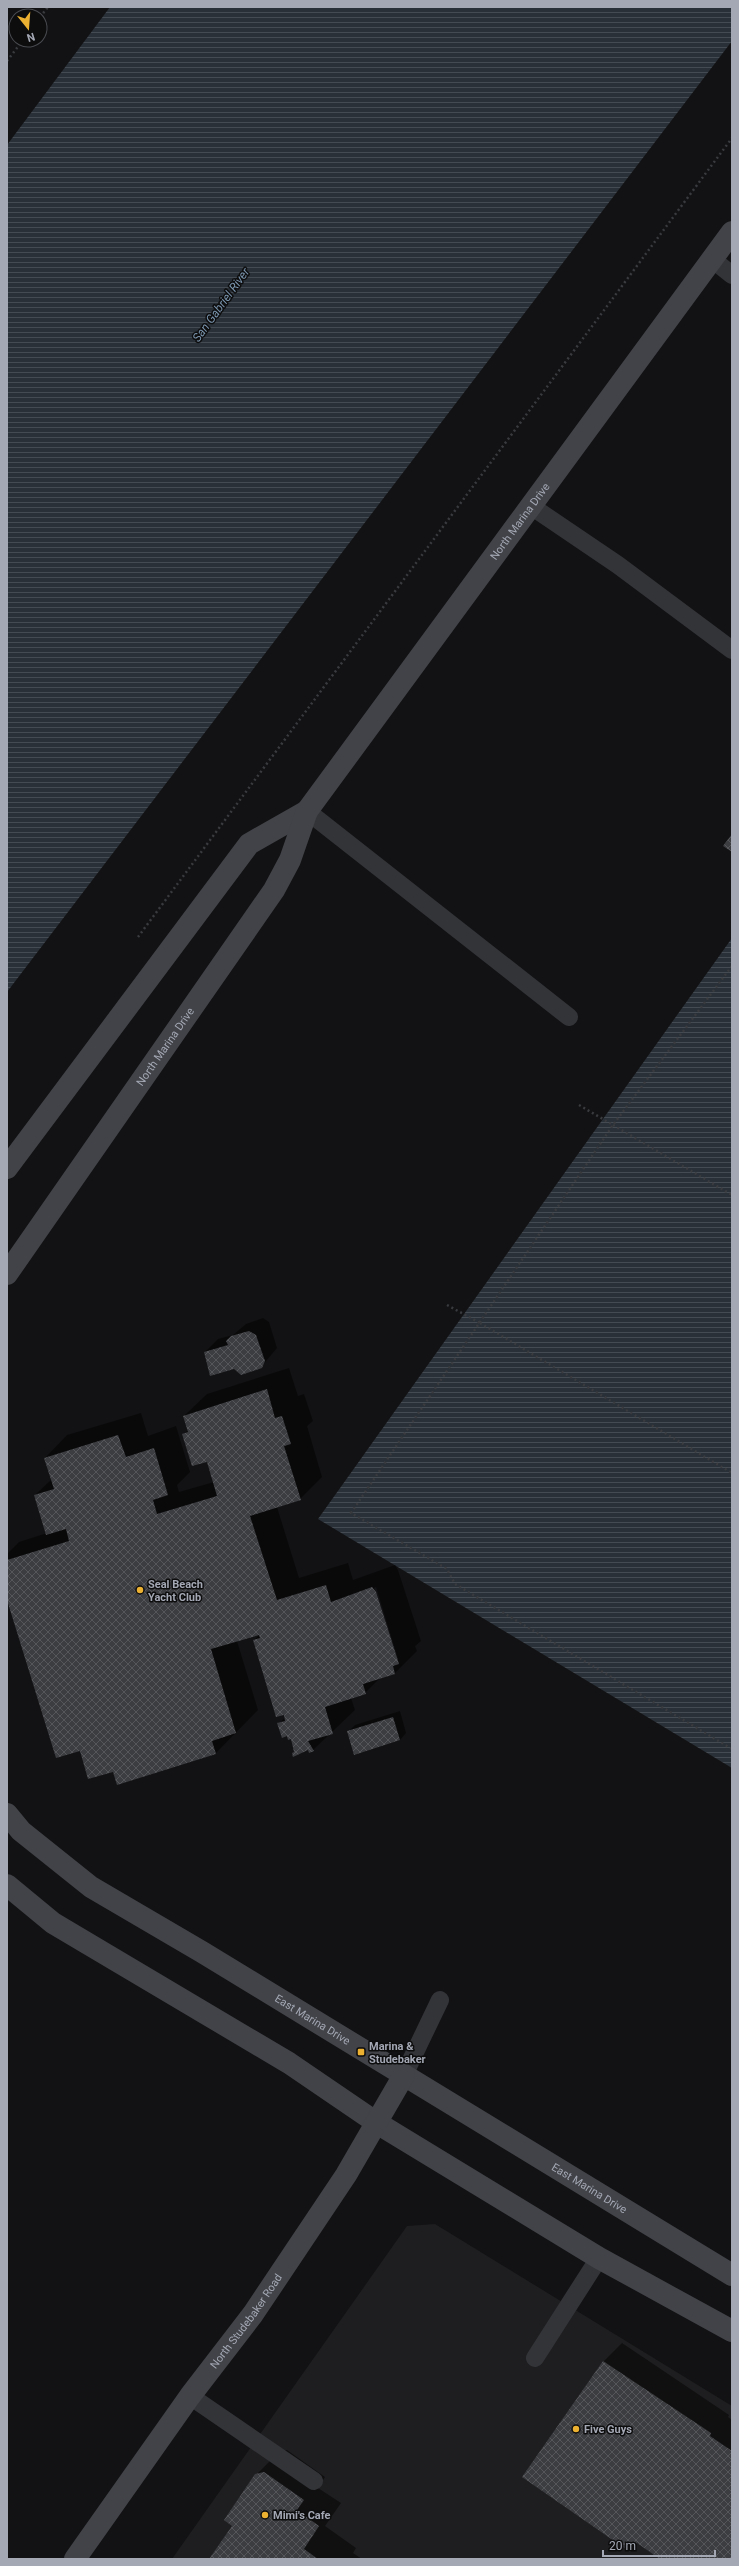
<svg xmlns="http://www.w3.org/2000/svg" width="739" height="2566" font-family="Roboto,sans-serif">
	<defs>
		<pattern id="water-rules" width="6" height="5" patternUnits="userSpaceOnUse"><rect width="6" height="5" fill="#293037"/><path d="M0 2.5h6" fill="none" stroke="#454b52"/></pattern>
		<pattern id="building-cross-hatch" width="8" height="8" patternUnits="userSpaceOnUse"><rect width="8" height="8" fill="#3c3d41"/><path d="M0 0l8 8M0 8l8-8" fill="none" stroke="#55565a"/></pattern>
	</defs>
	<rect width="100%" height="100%" fill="#121214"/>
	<polygon fill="#1e1e20" points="435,2224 732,2406 732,2559 172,2559 407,2226"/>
	<g fill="url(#water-rules)">
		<polygon points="110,7 732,7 732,41 7,992 7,145"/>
		<polygon points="732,938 732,1768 318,1519"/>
	</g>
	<g fill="#0007" fill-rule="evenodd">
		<polygon points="263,1318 269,1322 277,1348 261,1367 235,1368 205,1352 218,1339 233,1335 246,1324"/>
		<path d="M289,1368L298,1396L304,1394L313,1421L307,1426L322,1477L300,1499L277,1507L299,1578L348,1563L353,1580L395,1565L398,1570L421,1641L415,1646L417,1651L395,1673L381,1677L365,1693L351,1698L355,1710L313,1750L309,1748L293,1753L295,1751L291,1738L279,1724L285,1717L254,1640L260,1634L237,1641L258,1710L216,1753L114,1770L81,1750L7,1596V1554L19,1542L47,1533L35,1495L52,1479L45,1458L67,1435L141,1413L148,1436L176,1426L190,1472L177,1485L179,1492L214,1482L207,1461L184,1434L189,1429L184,1416L207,1394ZM376,1587L398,1659H396L374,1588Z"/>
		<polygon points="400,1711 406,1733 400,1740 348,1732 355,1725"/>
		<polygon points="622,2343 729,2415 728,2417 732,2420 732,2559 662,2559 638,2543 630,2551 523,2477 604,2361"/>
		<polygon points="287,2450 325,2477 318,2488 341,2503 325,2526 356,2548 353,2553 362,2559 209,2559 234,2526 256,2475 279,2452"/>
	</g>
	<g fill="url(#building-cross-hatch)">
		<polygon points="732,834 732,852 723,846"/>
		<polygon points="249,1331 256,1335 265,1361 262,1368 241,1375 234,1369 210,1376 204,1352 228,1345 226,1341 231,1336"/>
		<polygon points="267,1389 275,1418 282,1416 291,1444 284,1446 301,1500 250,1516 277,1600 326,1585 331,1602 372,1587 376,1592 399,1664 393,1666 395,1674 363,1684 366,1694 325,1707 333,1734 308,1741 314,1751 309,1753 308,1750 293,1757 292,1753 294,1752 291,1739 288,1740 287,1736 282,1738 277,1723 285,1721 284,1715 276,1717 253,1640 260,1638 259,1635 211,1649 236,1733 212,1741 216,1754 117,1785 113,1772 88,1779 80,1751 56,1758 7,1600 7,1560 69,1541 66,1529 46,1535 34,1495 54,1489 44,1458 118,1435 126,1457 154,1448 168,1495 153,1500 157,1514 217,1496 207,1462 192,1466 182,1434 188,1432 183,1416"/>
		<polygon points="393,1717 400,1740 354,1755 347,1731"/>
		<polygon points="603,2361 711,2433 710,2436 732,2451 732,2559 660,2559 637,2543 630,2552 522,2477"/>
		<polygon points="264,2472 304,2500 297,2510 319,2526 304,2549 318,2559 209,2559 232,2526 224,2520 255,2474"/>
	</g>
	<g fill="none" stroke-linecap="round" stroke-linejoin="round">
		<g stroke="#393b3f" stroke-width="2.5" stroke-dasharray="2 3" stroke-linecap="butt">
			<polyline points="40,17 48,7"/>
			<polyline points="7,61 23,40"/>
			<polyline points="138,937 732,138"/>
			<polyline points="732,966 613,1125 351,1513 447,1569 455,1584 732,1749"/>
			<polyline points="579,1105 613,1125"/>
			<polyline points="613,1125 732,1195"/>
			<polyline points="447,1305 480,1323"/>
			<polyline points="480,1323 732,1473"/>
		</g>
		<g stroke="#333438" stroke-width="18">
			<polyline points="712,259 732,275"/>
			<polyline points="531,506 618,565 732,650"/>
			<polyline points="307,811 569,1017"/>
			<polyline points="404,2075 440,2000"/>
			<polyline points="535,2358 599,2258"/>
			<polyline points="190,2396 314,2481"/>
		</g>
		<g stroke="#414348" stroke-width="22">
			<polyline points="7,1168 249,844 307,811"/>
			<path id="s1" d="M7,1274L274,890L290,860L307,811L732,232"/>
			<path id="s2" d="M7,1814L21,1831L91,1887L202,1952L732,2275"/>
			<polyline points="7,1885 53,1923 289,2063 377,2123 599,2258 732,2331"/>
			<path id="s3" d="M75,2559L190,2396L253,2314L346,2175L404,2075"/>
		</g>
	</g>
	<g fill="#edb131" stroke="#0d0d0e" stroke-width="1.5">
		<circle cx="140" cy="1590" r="4"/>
		<rect x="357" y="2048" width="8" height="8" rx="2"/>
		<circle cx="576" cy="2429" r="4"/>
		<circle cx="265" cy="2515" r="4"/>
	</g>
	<g text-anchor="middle" stroke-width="3" stroke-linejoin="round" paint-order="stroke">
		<g font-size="11" fill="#a4a8b4" stroke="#0d0d0e">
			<text dy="4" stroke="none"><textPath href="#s1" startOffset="913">North Marina Drive</textPath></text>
			<text dy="4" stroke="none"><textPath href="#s1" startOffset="277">North Marina Drive</textPath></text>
			<text dy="4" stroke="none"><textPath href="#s2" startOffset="370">East Marina Drive</textPath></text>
			<text dy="4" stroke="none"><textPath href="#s2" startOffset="694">East Marina Drive</textPath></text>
			<text dy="4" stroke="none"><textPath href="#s3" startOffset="293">North Studebaker Road</textPath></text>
		</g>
		<g font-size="11" font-weight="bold" fill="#a4a8b4" stroke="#0d0d0e" text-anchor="start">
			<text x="148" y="1588">Seal Beach<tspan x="148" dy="13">Yacht Club</tspan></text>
			<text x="369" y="2050">Marina &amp;<tspan x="369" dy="13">Studebaker</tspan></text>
			<text x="584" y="2433">Five Guys</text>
			<text x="273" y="2519">Mimi's Cafe</text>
		</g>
		<g font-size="12" font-style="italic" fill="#7b96af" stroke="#0d0d0e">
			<text transform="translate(221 305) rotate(-54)" y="4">San Gabriel River</text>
		</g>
	</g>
	<rect width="739" height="2566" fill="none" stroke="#a4a8b4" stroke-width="16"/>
	<g transform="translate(28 28) rotate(163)"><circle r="19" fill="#0d0d0e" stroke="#494b50"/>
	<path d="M0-3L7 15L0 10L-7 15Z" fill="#edb131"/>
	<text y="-6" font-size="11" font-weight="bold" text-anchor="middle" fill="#a4a8b4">N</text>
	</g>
	<path d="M603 2550v6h112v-6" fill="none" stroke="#a4a8b4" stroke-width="2"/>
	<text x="609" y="2550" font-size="12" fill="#a4a8b4" stroke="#0d0d0e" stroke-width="3" paint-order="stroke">20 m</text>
</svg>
